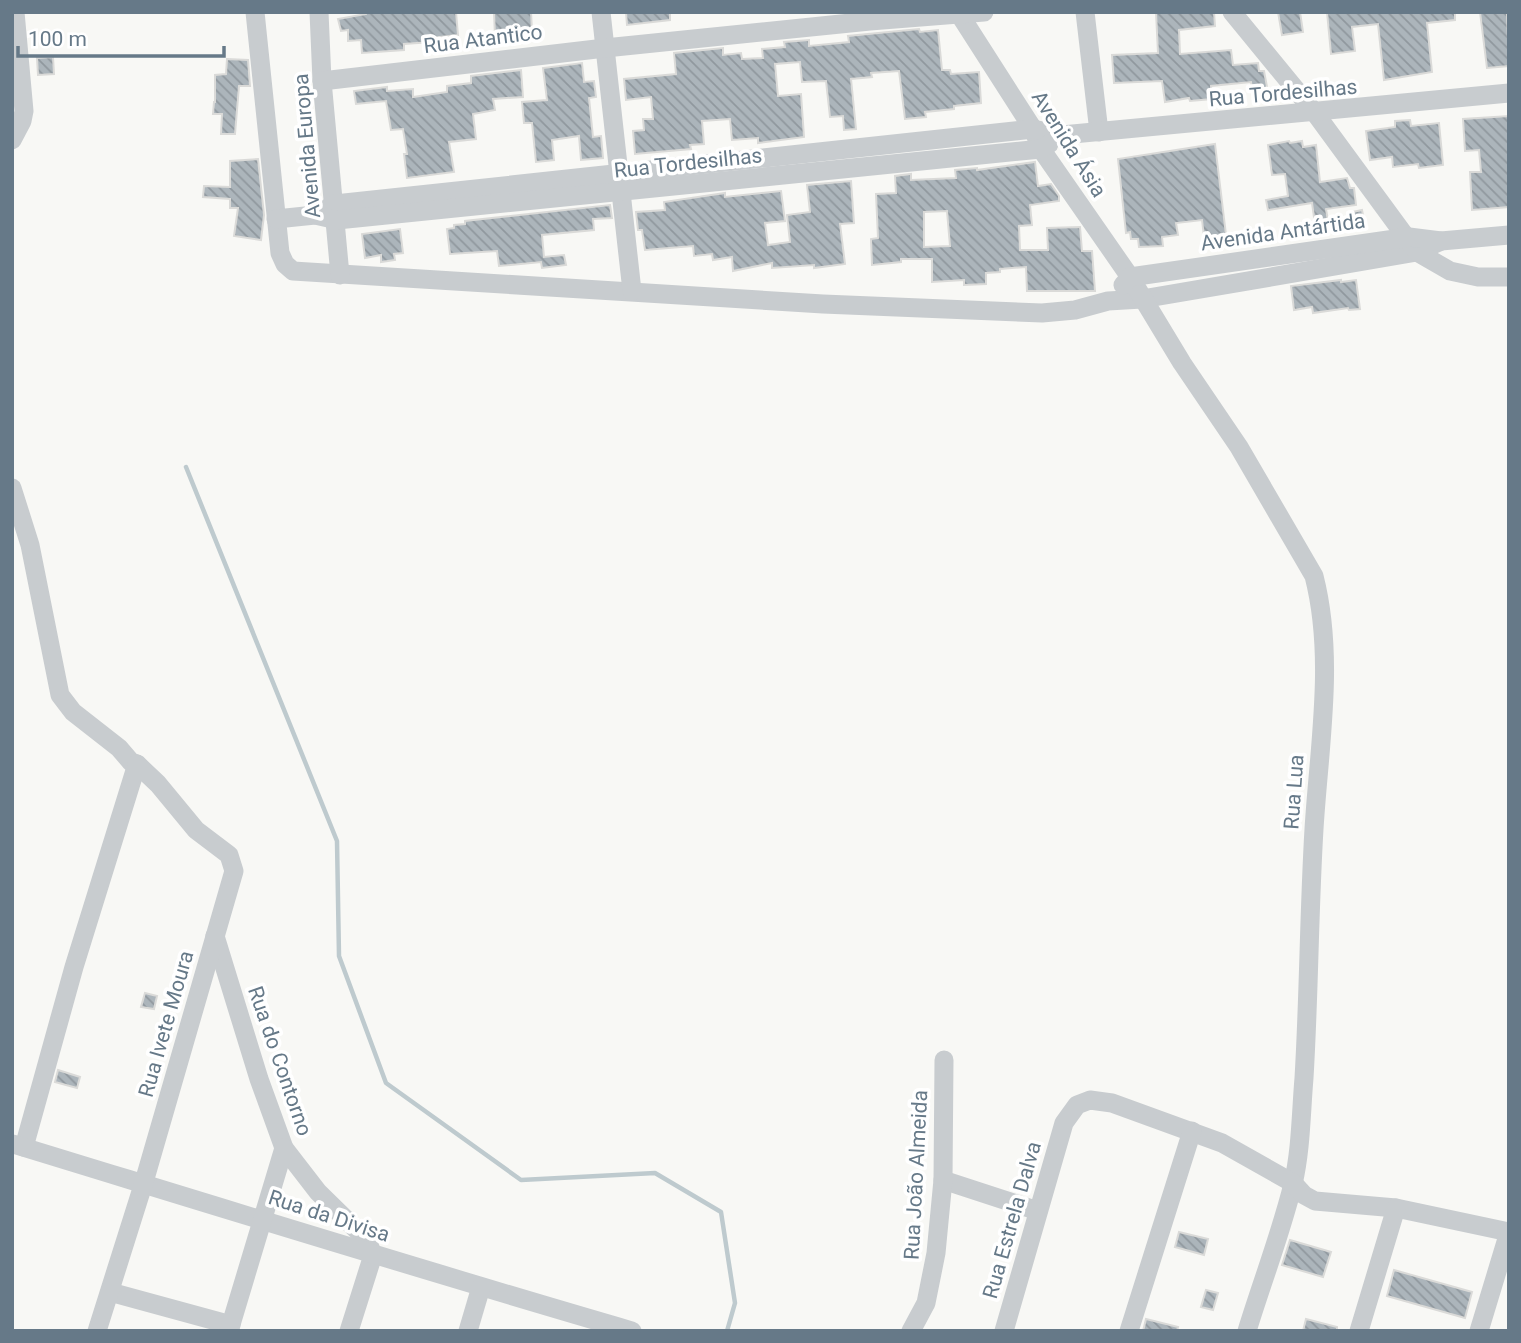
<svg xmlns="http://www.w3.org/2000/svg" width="1521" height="1343" font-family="Roboto,sans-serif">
	<defs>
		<pattern id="building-back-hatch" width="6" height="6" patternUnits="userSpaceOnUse" patternTransform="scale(1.75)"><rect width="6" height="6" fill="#acb5bb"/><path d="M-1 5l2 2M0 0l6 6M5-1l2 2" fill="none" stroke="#90989e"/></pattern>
	</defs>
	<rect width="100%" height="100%" fill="#f8f8f5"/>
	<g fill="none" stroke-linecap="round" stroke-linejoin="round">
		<polyline stroke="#becace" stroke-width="4.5" points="186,467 337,841 339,956 386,1083 521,1180 655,1173 721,1212 735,1303 727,1331"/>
	</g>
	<g fill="url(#building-back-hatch)" stroke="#dadad8" stroke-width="2" fill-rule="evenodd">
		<polygon points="366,12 456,12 458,35 430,38 431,42 404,44 404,50 362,53 361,40 348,41 348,30 341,31 338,19 366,14"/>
		<polygon points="494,12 531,12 532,31 495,36"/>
		<polygon points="626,12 670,12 670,20 627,25"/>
		<polygon points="1156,12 1214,12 1215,26 1179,30 1180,54 1231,50 1233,65 1258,63 1259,71 1264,71 1268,92 1253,95 1251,82 1211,86 1212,99 1190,101 1189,98 1165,102 1162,81 1114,83 1112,55 1158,53"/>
		<polygon points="1278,12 1300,12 1303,32 1282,35"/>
		<polygon points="1327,12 1455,12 1455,20 1427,23 1432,72 1384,80 1378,24 1352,27 1355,51 1331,54"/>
		<polygon points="1480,12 1507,12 1509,66 1487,68"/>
		<polygon points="919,29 920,32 938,30 942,70 950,70 951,74 979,72 981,103 954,106 954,109 925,112 926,117 905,119 899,71 871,73 872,77 851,79 856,129 844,130 843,116 830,117 826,81 802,82 800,62 775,64 778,96 801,94 804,137 758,143 758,138 732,140 730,119 702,121 704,144 690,145 691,149 635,154 633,131 644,130 643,119 653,119 651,97 626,100 624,79 676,74 674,53 723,48 723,55 741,53 742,59 763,58 762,49 785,47 784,42 809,40 809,46 849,42 848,36"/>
		<polygon points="53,57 54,74 38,75 37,58"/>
		<polygon points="227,59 248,60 250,86 239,86 235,134 221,134 222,114 213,114 214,102 215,102 215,75 226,74"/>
		<polygon points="582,63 584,82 594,81 596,97 589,98 593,137 601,136 603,158 581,160 579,136 552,140 554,160 536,162 532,123 524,123 522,102 547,100 543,68"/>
		<polygon points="521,70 523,97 493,99 495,110 473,114 476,139 449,142 454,172 407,178 404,154 407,154 403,129 391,130 386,101 356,104 354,91 387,87 387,91 413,89 413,97 447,92 447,86 471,83 471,76"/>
		<polygon points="1509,116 1509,207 1472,210 1470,172 1481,172 1479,150 1465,151 1463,119"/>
		<polygon points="1410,120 1411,126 1439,123 1443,165 1419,168 1418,164 1393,167 1392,157 1370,160 1366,131 1395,127 1395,121"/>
		<polygon points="1289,141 1290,143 1302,141 1303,147 1316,145 1320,182 1347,178 1350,188 1354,188 1356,205 1326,209 1328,221 1315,224 1312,203 1268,210 1266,200 1288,196 1285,174 1272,175 1268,145"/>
		<polygon points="1215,144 1227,243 1205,245 1202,220 1176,223 1178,235 1162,237 1163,246 1139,247 1138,239 1131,239 1130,232 1126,233 1118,159"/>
		<polygon points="258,159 264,215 261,240 234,236 238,208 230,208 230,199 203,197 204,186 230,187 230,161"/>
		<path d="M1035,162L1038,186L1051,184L1059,196V201L1030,205L1032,225L1019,226L1020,250H1048L1047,228L1080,227L1082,251H1092L1095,291H1027L1026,267L1000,269V272L986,273V284L964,285V280L932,282V259H901V262L872,265L871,239L878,238L876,194L896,193L895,176L911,174V180L956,178L955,170L977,168V170ZM947,211L950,246L924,247V212Z"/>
		<polygon points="851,181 854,223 840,224 845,264 814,268 814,265 772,268 772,263 733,271 732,257 713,260 712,254 694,256 693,246 645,250 642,230 638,230 636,212 665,210 664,202 725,193 725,197 781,191 785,221 765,223 768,245 790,242 787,215 810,212 807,185"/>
		<polygon points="610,205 612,218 593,219 594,230 542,235 544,257 564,255 566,265 542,268 541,262 499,266 497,251 450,254 447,229 454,228 454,225 465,224 465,221"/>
		<polygon points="1362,210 1365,225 1351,228 1348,213"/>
		<polygon points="400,229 403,253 394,254 395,260 381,262 381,255 365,258 362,234"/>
		<polygon points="1341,280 1341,282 1356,280 1360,309 1349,310 1348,308 1313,313 1312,307 1294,310 1291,286"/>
		<polygon points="145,993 157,996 154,1009 141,1007"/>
		<polygon points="58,1070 80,1077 77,1088 55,1082"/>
		<polygon points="1179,1232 1208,1239 1204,1255 1175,1247"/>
		<polygon points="1290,1240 1331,1252 1323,1277 1282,1265"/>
		<polygon points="1394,1270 1472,1292 1465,1318 1387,1296"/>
		<polygon points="1206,1290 1218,1293 1213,1310 1201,1307"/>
		<polygon points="1146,1319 1178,1327 1177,1331 1143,1331"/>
		<polygon points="1306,1319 1337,1327 1337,1331 1303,1331"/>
	</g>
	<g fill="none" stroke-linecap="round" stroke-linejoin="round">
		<g stroke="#c8cccf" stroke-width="19">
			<polyline points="255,12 280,253 285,264 293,271 823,304 1042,313 1075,310 1108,301 1142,299 1417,252 1441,241"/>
			<polyline points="319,12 322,81 340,275"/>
			<polyline points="601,12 632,291"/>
			<path d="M958,12L1033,129L1041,149L1130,277L1182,363L1239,447L1314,576C1335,658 1319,746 1314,829C1309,912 1309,995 1304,1078C1301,1113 1301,1150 1293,1184C1281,1233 1262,1282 1247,1331"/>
			<polyline points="1085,12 1099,132"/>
			<polyline points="1232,12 1315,113 1417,252 1450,271 1478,277 1509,277"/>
			<polyline points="322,81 605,48 870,21 984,12"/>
			<polyline points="12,140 22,121 24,111 15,12"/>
			<polyline points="315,215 335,204 1033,129 1062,135 1509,93"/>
			<polyline points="276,219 315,215 337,220 1041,149 1049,144"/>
			<polyline points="1123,285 1130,277 1409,237 1441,241 1509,235"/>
			<polyline points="12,488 30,545 60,695 73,712 119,748 131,762 137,764 74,967 24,1147"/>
			<polyline points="215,936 259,1079 284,1148 318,1192 367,1240 373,1255 349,1331"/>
			<path d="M13,1144C219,1207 425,1271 632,1331"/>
			<polyline points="943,1180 1038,1211"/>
			<polyline points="110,1292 231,1325"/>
			<polyline points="97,1331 144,1182 234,871 229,855 196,830 158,784 137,764"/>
			<polyline points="229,1331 284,1148"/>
			<polyline points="468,1331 481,1287"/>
			<polyline points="911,1331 926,1303 936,1253 943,1180 944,1060"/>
			<polyline points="1004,1331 1064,1123 1077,1105 1090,1100 1112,1103 1222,1143 1293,1183 1304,1195 1315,1201 1396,1208 1509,1232"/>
			<polyline points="1129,1331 1192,1131"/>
			<polyline points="1359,1331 1396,1208"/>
			<polyline points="1479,1331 1509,1232"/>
		</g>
	</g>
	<g text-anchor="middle" stroke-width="7" stroke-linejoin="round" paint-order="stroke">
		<g font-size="21" fill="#667988" stroke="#fff">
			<text transform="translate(483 39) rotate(-7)" y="7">Rua Atantico</text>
			<text transform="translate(1283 93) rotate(-5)" y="7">Rua Tordesilhas</text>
			<text transform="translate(1069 144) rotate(58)" y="7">Avenida Ásia</text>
			<text transform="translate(307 146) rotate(-95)" y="7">Avenida Europa</text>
			<text transform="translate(688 163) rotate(-6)" y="7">Rua Tordesilhas</text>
			<text transform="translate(1283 232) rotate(-8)" y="7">Avenida Antártida</text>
			<text transform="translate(1294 792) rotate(-86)" y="7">Rua Lua</text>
			<text transform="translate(166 1024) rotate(-74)" y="7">Rua Ivete Moura</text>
			<text transform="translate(280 1061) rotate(71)" y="7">Rua do Contorno</text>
			<text transform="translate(916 1175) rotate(-87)" y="7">Rua João Almeida</text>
			<text transform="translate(329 1216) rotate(18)" y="7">Rua da Divisa</text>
			<text transform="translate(1012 1220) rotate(-74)" y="7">Rua Estrela Dalva</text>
		</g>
	</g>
	<rect width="1521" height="1343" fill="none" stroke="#667988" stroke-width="28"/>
	<path d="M18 46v10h206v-10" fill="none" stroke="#667988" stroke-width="3.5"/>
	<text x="28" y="46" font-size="21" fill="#667988" stroke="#ffffff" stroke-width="5" paint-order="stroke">100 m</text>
</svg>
